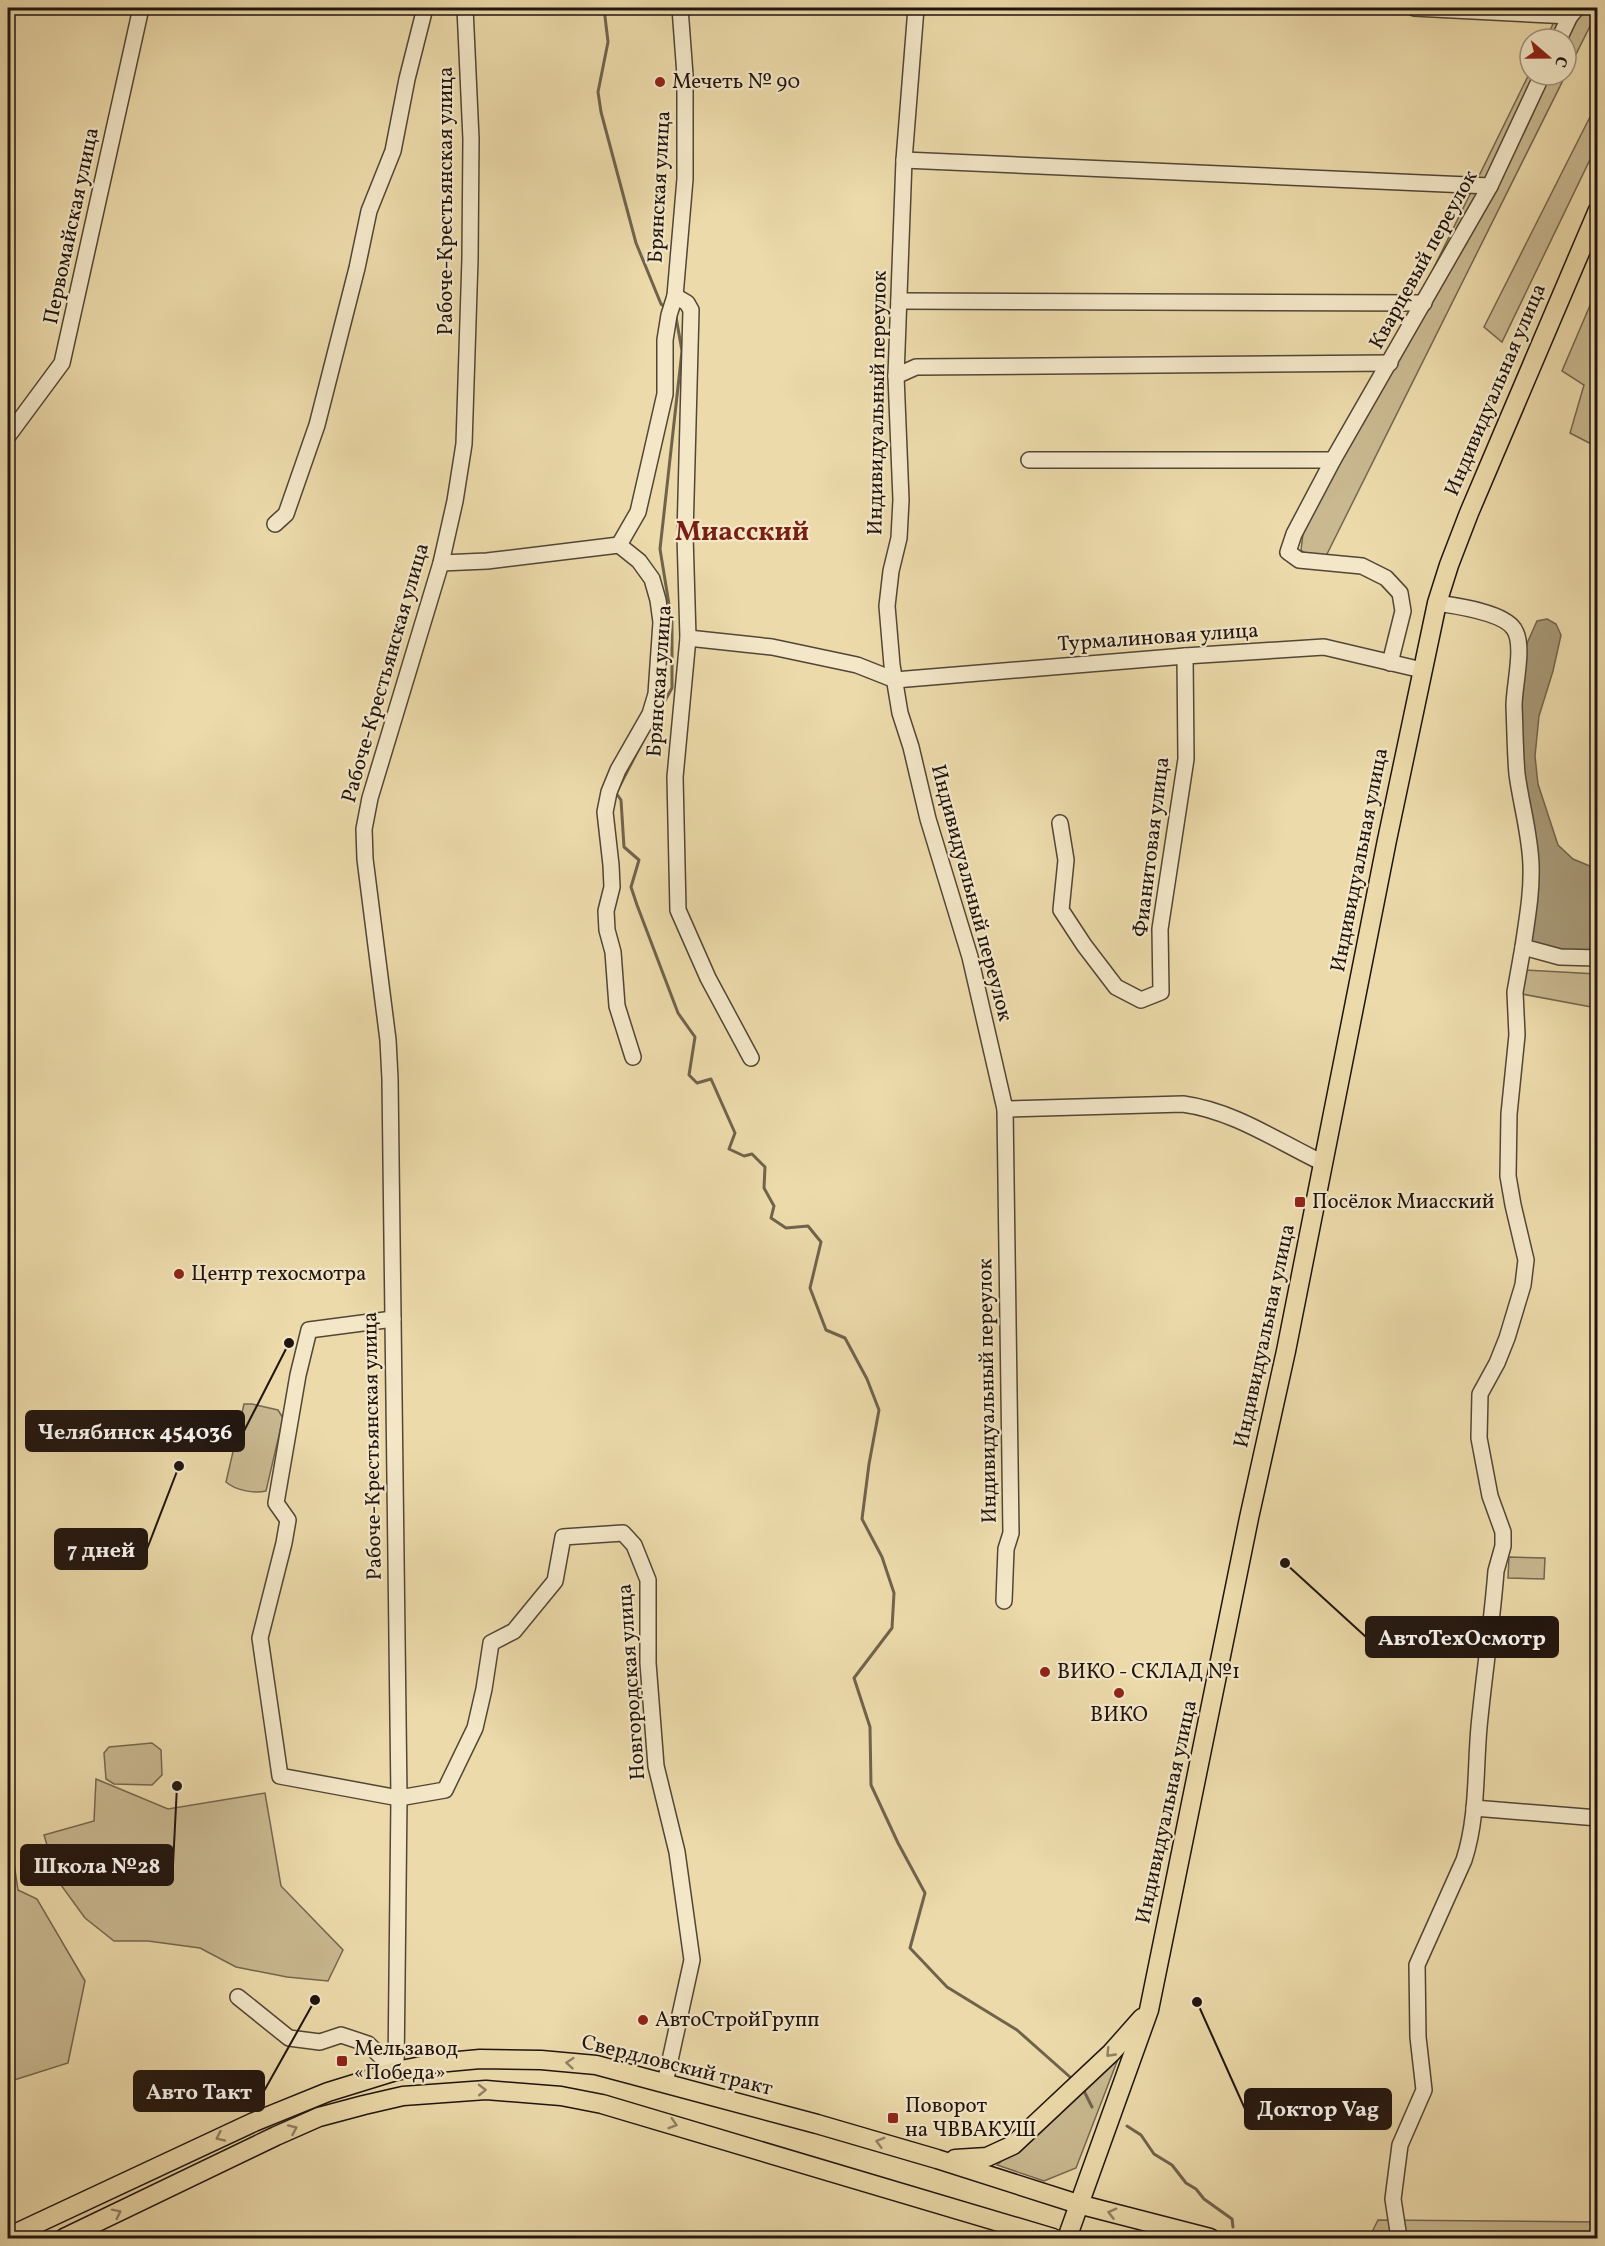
<svg xmlns="http://www.w3.org/2000/svg" width="1605" height="2246" viewBox="0 0 1605 2246" font-family="Vollkorn,serif">
	<style>
		.green { fill: #c9b890; stroke: #746650; stroke-width: 1.5 }
		.water { fill: #a69775; stroke: #70634c; stroke-width: 1.5 }
		.lines { fill: none; stroke-linecap: round; stroke-linejoin: round }
		.stream { stroke: #70634c; stroke-width: 3 }
		.minor-casing { stroke: #524636; stroke-width: 18 }
		.major-casing { stroke: #1f140f; stroke-width: 21 }
		.minor { stroke: #f3e7c8; stroke-width: 15 }
		.major { stroke: #ecdaaa; stroke-width: 18 }
		.oneway { stroke: #908164 }
		.poi-dot { fill: #8f2418; stroke: #f3e7c8; stroke-width: 2 }
		.labels { text-anchor: middle; dominant-baseline: central; stroke-width: 4.5; stroke-linejoin: round; paint-order: stroke }
		.poi-label { font-size: 21px; fill: #1f140f; stroke: #f3e7c8; text-anchor: start }
		.street-label { font-size: 21px; fill: #1f140f; stroke: #f3e7c8 }
		.district-label { font-size: 27px; font-weight: bold; fill: #7a1f14; stroke: #f3e7c8 }
		.leader { fill: none; stroke: #1f140f; stroke-width: 2 }
		.callout-dot { fill: #1f140f; stroke: #f3e7c8; stroke-width: 2 }
		.callout { fill: #1f140f; stroke: #1f140f; stroke-width: 2 }
		.callout-label { font-size: 22px; text-anchor: middle; font-weight: bold; fill: #fff }
	</style>
	<rect width="100%" height="100%" fill="#ecdaaa"/>
	<filter id="stains"><feTurbulence type="fractalNoise" baseFrequency=".00333" numOctaves="4"/><feColorMatrix values="0 0 0 0 .2 0 0 0 0 .09 0 0 0 0 .02 0 0 0 .5 -.17"/></filter>
	<radialGradient id="worn" r=".72"><stop offset=".6" stop-color="#630" stop-opacity="0"/><stop offset="1" stop-color="#630" stop-opacity=".3"/></radialGradient>
	<!-- green -->
	<g class="green">
		<path d="M1529 8H1597V12L1327 554 1321 558 1310 557 1301 550 1303 534 1530 72V75H1566V39H1546L1560 9Z"/>
		<path d="M1597 103V145L1502 342 1484 327Z"/>
		<path d="M1597 289V447L1570 433 1584 385 1562 371Z"/>
		<path d="M1525 970 1597 974V1008L1522 994Z"/>
		<path d="M244 1404H252L278 1410 283 1418 266 1491C254 1494 235 1490 226 1482Z"/>
		<path d="M1509 1557 1545 1558 1544 1579 1508 1578Z"/>
		<path d="M152 1743 161 1750 162 1775 152 1785 114 1784 106 1779 104 1753 109 1747Z"/>
		<path d="M96 1779 168 1809 265 1793 281 1886 343 1950 328 1981 287 1977 236 1967 200 1948 148 1941H114L85 1918 58 1881 44 1835 94 1821Z"/>
		<path d="M8 1823 18 1890 37 1899 85 1981 68 2063 8 2082Z"/>
		<path d="M1118 2059 1076 2168 1044 2181 997 2165 1053 2119Z"/>
		<path d="M1378 2220 1597 2222V2238H1369Z"/>
	</g>
	<!-- water -->
	<path class="water" d="M1547 619 1556 624 1561 635 1553 671 1539 716 1535 756 1538 784 1558 845 1573 859 1597 869V953L1559 950 1530 941 1520 703 1524 650 1537 621Z"/>
	<g class="lines">
		<!-- stream -->
		<g class="stream">
			<path d="M604 8 608 42 598 92 601 112 636 243 661 304 665 307"/>
			<path d="M657 715 672 688V623L660 549 682 351 676 317"/>
			<path d="M644 739 616 793 621 800 624 847 639 860 631 887 637 905 678 1013 695 1037 689 1075 697 1083 711 1079 735 1133 729 1149 744 1156 752 1154 765 1167 764 1188 774 1206 771 1218 786 1228 808 1226 821 1242 810 1288 826 1330 845 1338 867 1379 879 1410 869 1464 862 1519 882 1557 894 1593 892 1628 854 1678 870 1727 871 1785 898 1843 925 1893 910 1948 947 1987 1017 2030 1070 2077"/>
			<path d="M1083 2089 1092 2107"/>
			<path d="M1127 2126 1141 2135 1154 2154 1172 2165 1186 2183 1196 2189 1204 2199 1232 2219 1233 2227"/>
		</g>
		<defs>
			<g id="minor">
				<path d="M916 8 904 160 896 376 901 500 899 538 891 571 887 606 892 665 900 713 911 747 928 819 970 957 1005 1109 1011 1533 1006 1549 1004 1601"/>
				<path d="M1414 8 1570 16 1577 8"/>
				<path d="M1559 39 1570 16"/>
				<path d="M904 160 1490 186"/>
				<path d="M675 296 687 303 691 310 685 535 688 638 675 777 678 910 708 978 751 1058"/>
				<path d="M899 301 1424 303"/>
				<path d="M896 376 916 367 1390 363"/>
				<path d="M8 436 62 363 141 8"/>
				<path d="M1029 460H1333"/>
				<path d="M275 524 286 514 317 425 357 268 369 211 393 151 407 79 425 8"/>
				<path d="M441 563 487 561 619 545"/>
				<path d="M1437 603C1457 606 1503 612 1514 629 1525 645 1514 685 1514 706 1515 728 1515 751 1517 774 1521 804 1530 834 1531 865 1532 893 1527 919 1523 947L1560 957 1598 958"/>
				<path d="M688 638 772 647 857 665 895 680 1185 656 1324 647 1422 670"/>
				<path d="M1390 663 1403 611 1400 593 1386 578 1362 566 1299 560 1288 552 1294 534 1333 460 1490 186 1542 75"/>
				<path d="M1060 823 1066 860 1061 910 1084 945 1116 987 1141 1000 1161 992 1160 929 1186 759 1185 656"/>
				<path d="M633 1057 617 1006 613 952 607 930 606 911 612 887 611 865 605 812 609 792 618 770 650 714 656 694 661 622 658 600 652 579 639 561 619 545 638 512 665 394V340L669 315 675 296 685 179V75L680 8"/>
				<path d="M1005 1109 1183 1104C1234 1111 1277 1141 1323 1163"/>
				<path d="M393 1319 309 1330 298 1375 276 1503 288 1520 284 1543 260 1638 280 1776 399 1798 445 1790 475 1728 484 1689 491 1643 514 1631 555 1581 563 1537 623 1533 634 1545 648 1580V1663L656 1766 677 1852 692 1960 665 2083"/>
				<path d="M1474 1808 1598 1818"/>
				<path d="M238 1997 289 2038 320 2042 341 2035 368 2044 396 2071"/>
				<path d="M396 2071 399 1798 390 1079 388 1040 365 859 364 829 370 798 441 563 455 501 464 444 470 259 471 139 465 8"/>
				<path d="M1399 2238 1393 2199 1400 2145 1424 2090 1418 2037 1417 1965 1464 1860C1478 1817 1475 1772 1479 1727 1484 1675 1492 1623 1496 1571L1503 1546V1532L1490 1496 1479 1438 1480 1394 1497 1363 1507 1338 1523 1285 1526 1260 1513 1205 1508 1176 1509 1114 1517 1035 1515 992 1523 947"/>
			</g>
			<g id="major">
				<path d="M955 2159 987 2157 1013 2145 1111 2053 1142 2018"/>
				<path d="M8 2237 254 2122 328 2092 396 2071 437 2063 480 2059 541 2060 596 2065 817 2124 937 2159 1078 2204 1210 2238"/>
				<path d="M64 2238 276 2136 319 2117 364 2105 403 2096 486 2090 561 2096 602 2104 1053 2238"/>
				<path d="M1067 2238 1149 2010 1249 1518 1286 1351 1387 840 1437 603 1449 565 1469 513 1598 210"/>
			</g>
		</defs>
		<!-- minor casing -->
		<use href="#minor" class="minor-casing"/>
		<!-- major casing -->
		<use href="#major" class="major-casing"/>
		<!-- minor -->
		<use href="#minor" class="minor"/>
		<!-- major -->
		<use href="#major" class="major"/>
	</g>
	<!-- one-way arrows -->
	<defs><path id="oneway-chevron" d="M-2-3.5L2.5 0L-2 3.5" fill="none" stroke-width="1.6" stroke-linecap="round" stroke-linejoin="round" transform="scale(1.5)"/></defs>
	<g class="oneway">
		<use href="#oneway-chevron" transform="translate(1110 2053) rotate(134)"/>
		<use href="#oneway-chevron" transform="translate(570 2063) rotate(-175)"/>
		<use href="#oneway-chevron" transform="translate(482 2090) rotate(-1)"/>
		<use href="#oneway-chevron" transform="translate(673 2124) rotate(17)"/>
		<use href="#oneway-chevron" transform="translate(293 2129) rotate(-24)"/>
		<use href="#oneway-chevron" transform="translate(220 2137) rotate(155)"/>
		<use href="#oneway-chevron" transform="translate(880 2142) rotate(-164)"/>
		<use href="#oneway-chevron" transform="translate(117 2213) rotate(-26)"/>
		<use href="#oneway-chevron" transform="translate(1112 2213) rotate(-165)"/>
	</g>
	<!-- markers -->
	<g class="poi-dot">
		<circle cx="660" cy="82" r="6"/>
		<rect x="1294" y="1196" width="12" height="12" rx="3"/>
		<circle cx="179" cy="1274" r="6"/>
		<circle cx="1045" cy="1672" r="6"/>
		<circle cx="1119" cy="1693" r="6"/>
		<circle cx="643" cy="2020" r="6"/>
		<rect x="336" y="2055" width="12" height="12" rx="3"/>
		<rect x="887" y="2112" width="12" height="12" rx="3"/>
	</g>
	<g class="labels">
		<!-- poi labels -->
		<g class="poi-label">
			<text x="672" y="82">Мечеть № 90</text>
			<text x="1312" y="1202">Посёлок Миасский</text>
			<text x="191" y="1274">Центр техосмотра</text>
			<text x="1057" y="1672">ВИКО - СКЛАД №1</text>
			<text x="1119" y="1715" text-anchor="middle">ВИКО</text>
			<text x="655" y="2020">АвтоСтройГрупп</text>
			<text x="354" y="2049">Мельзавод<tspan x="354" dy="24">«Победа»</tspan></text>
			<text x="905" y="2106">Поворот<tspan x="905" dy="24">на ЧВВАКУШ</tspan></text>
		</g>
		<!-- street labels -->
		<g class="street-label">
			<text transform="translate(660 187) rotate(-87)">Брянская улица</text>
			<text transform="translate(446 201) rotate(-90)">Рабоче-Крестьянская улица</text>
			<text transform="translate(72 226) rotate(-78)">Первомайская улица</text>
			<text transform="translate(1424 260) rotate(-61)">Кварцевый переулок</text>
			<text transform="translate(1496 390) rotate(-67)">Индивидуальная улица</text>
			<text transform="translate(878 403) rotate(-89)">Индивидуальный переулок</text>
			<text transform="translate(1158 638) rotate(-4)">Турмалиновая улица</text>
			<text transform="translate(386 673) rotate(-74)">Рабоче-Крестьянская улица</text>
			<text transform="translate(660 681) rotate(-86)">Брянская улица</text>
			<text transform="translate(1152 847) rotate(-83)">Фианитовая улица</text>
			<text transform="translate(1360 860) rotate(-79)">Индивидуальная улица</text>
			<text transform="translate(971 893) rotate(75)">Индивидуальный переулок</text>
			<text transform="translate(1265 1336) rotate(-78)">Индивидуальная улица</text>
			<text transform="translate(988 1391) rotate(-91)">Индивидуальный переулок</text>
			<text transform="translate(373 1446) rotate(-91)">Рабоче-Крестьянская улица</text>
			<text transform="translate(632 1682) rotate(-94)">Новгородская улица</text>
			<text transform="translate(1167 1812) rotate(-78)">Индивидуальная улица</text>
			<text transform="translate(677 2066) rotate(14)">Свердловский тракт</text>
		</g>
		<!-- district labels -->
		<g class="district-label">
			<text x="742" y="533">Миасский</text>
		</g>
	</g>
	<!-- callouts -->
	<path class="leader" d="M289 1343L244 1431M179 1466L147 1549M1285 1563L1366 1637M177 1786L173 1865M315 2000L264 2091M1197 2002L1245 2109"/>
	<g class="callout-dot">
		<circle cx="289" cy="1343" r="6"/>
		<circle cx="179" cy="1466" r="6"/>
		<circle cx="1285" cy="1563" r="6"/>
		<circle cx="177" cy="1786" r="6"/>
		<circle cx="315" cy="2000" r="6"/>
		<circle cx="1197" cy="2002" r="6"/>
	</g>
	<g class="callout">
		<rect x="26" y="1411" width="218" height="40" rx="6"/>
		<rect x="55" y="1529" width="92" height="40" rx="6"/>
		<rect x="1366" y="1617" width="192" height="40" rx="6"/>
		<rect x="21" y="1845" width="152" height="40" rx="6"/>
		<rect x="134" y="2071" width="130" height="40" rx="6"/>
		<rect x="1245" y="2089" width="146" height="40" rx="6"/>
	</g>
	<g class="callout-label">
		<text x="135" y="1439">Челябинск 454036</text>
		<text x="101" y="1557">7 дней</text>
		<text x="1462" y="1645">АвтоТехОсмотр</text>
		<text x="97" y="1873">Школа №28</text>
		<text x="199" y="2099">Авто Такт</text>
		<text x="1318" y="2116">Доктор Vag</text>
	</g>
	<!-- margin -->
	<rect width="1605" height="2246" fill="none" stroke="#ecdaaa" stroke-width="30"/>
	<rect x="9" y="9" width="1587" height="2228" fill="none" stroke="#1f140f" stroke-width="3"/>
	<rect x="15" y="15" width="1575" height="2216" fill="none" stroke="#1f140f" stroke-width="1.5"/>
	<!-- north arrow -->
	<g transform="translate(1548 57) rotate(110)"><circle r="28" fill="#f3e7c8" stroke="#9e937e" stroke-width="1.5"/>
	<path d="M0-4.5L10 22L0 15L-10 22Z" fill="#8f2418"/>
	<text y="-9" font-size="16" font-weight="bold" text-anchor="middle" fill="#1f140f">С</text>
	</g>
	<rect width="100%" height="100%" filter="url(#stains)"/>
	<rect width="100%" height="100%" fill="url(#worn)"/>
</svg>
